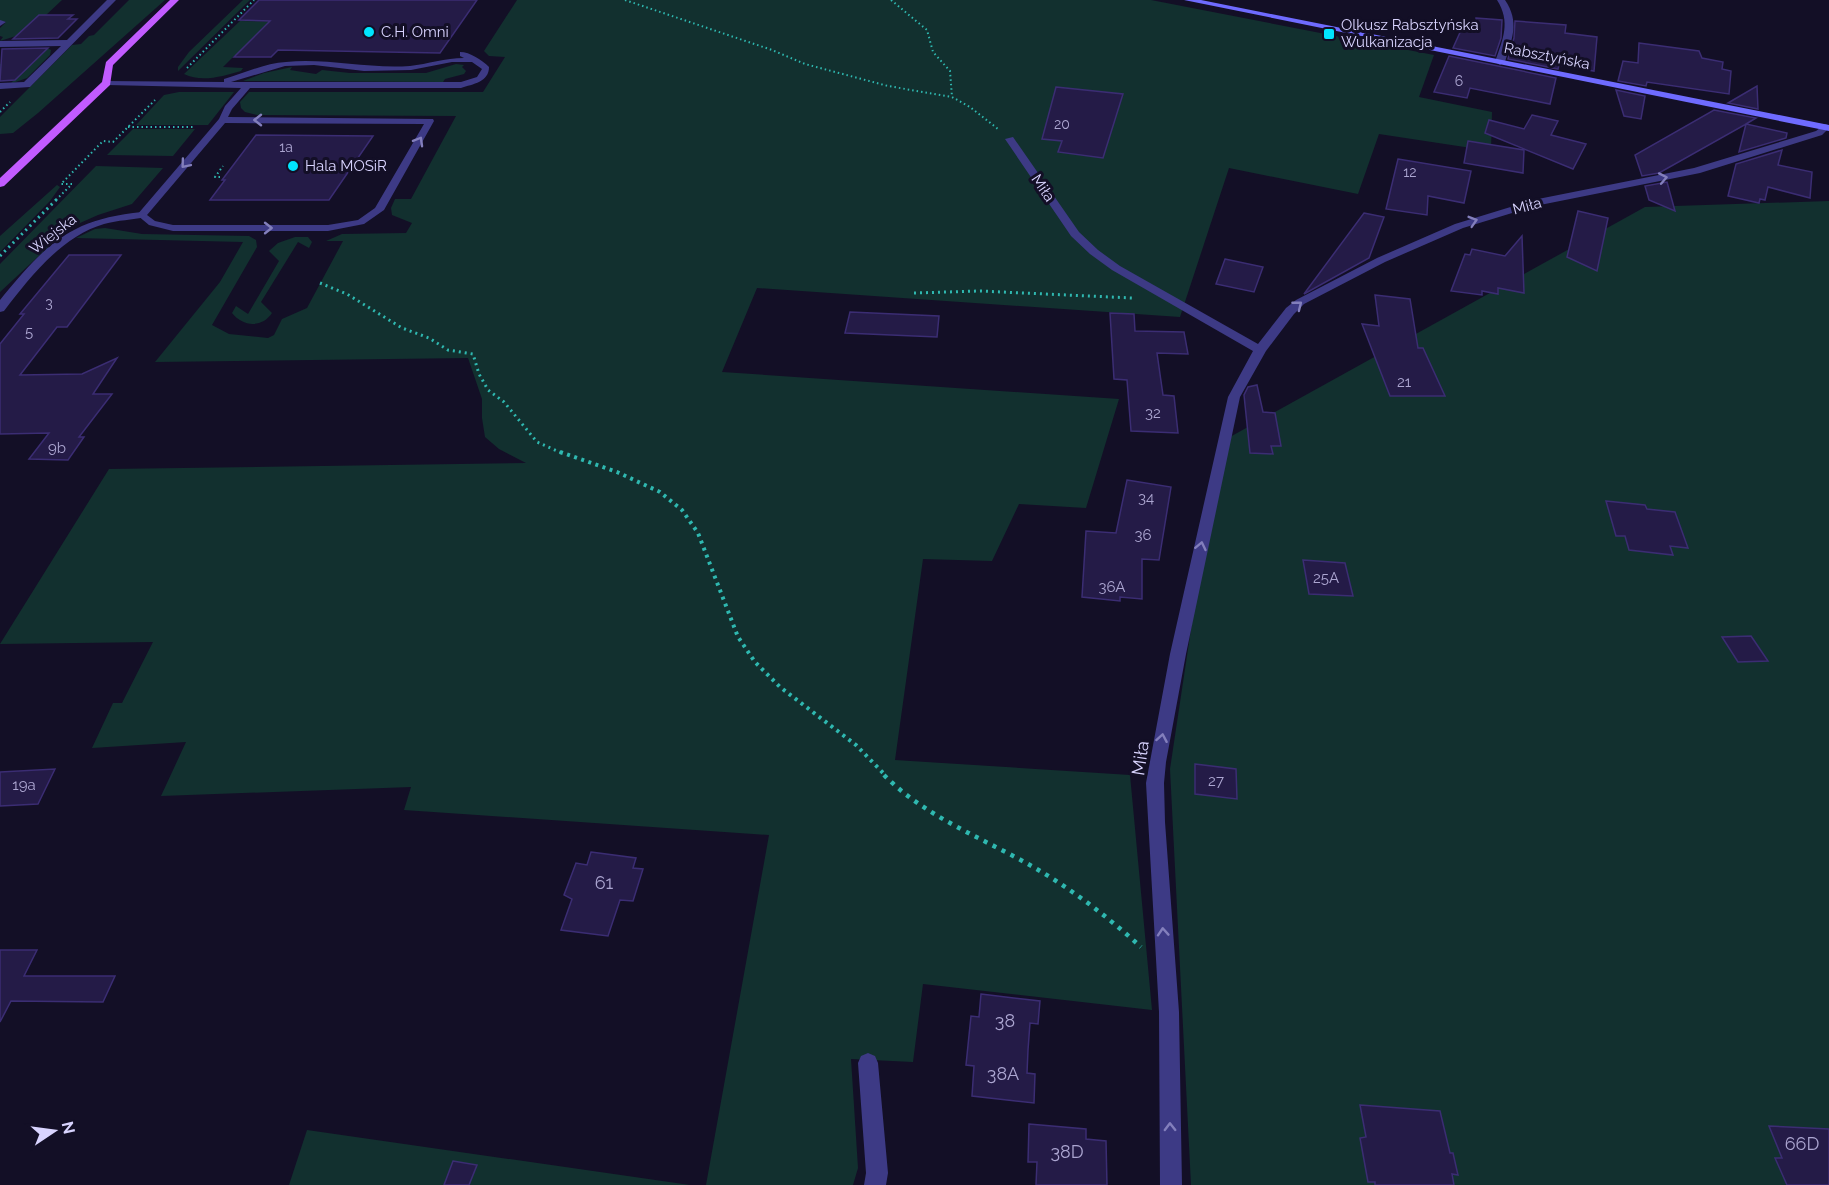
<svg xmlns="http://www.w3.org/2000/svg" width="1829" height="1185" viewBox="0 0 1829 1185" font-family="Raleway,sans-serif">
	<style>
		.green { fill: #12302f }
		.building { fill: #241b47; stroke: #3b2d73; stroke-width: 1.5 }
		.lines { fill: none; stroke-linecap: round; stroke-linejoin: round }
		.path-far3 { stroke: #2fb8b0; stroke-width: 2; stroke-dasharray: 1.5 3; stroke-linecap: butt }
		.path-far2 { stroke: #2fb8b0; stroke-width: 3; stroke-dasharray: 2 4; stroke-linecap: butt }
		.path-far1 { stroke: #2fb8b0; stroke-width: 4; stroke-dasharray: 3 4.5; stroke-linecap: butt }
		.path { stroke: #2fb8b0; stroke-width: 4.5; stroke-dasharray: 4 6; stroke-linecap: butt }
		.lane { fill: #3d3a85; fill-rule: evenodd }
		.street { fill: #3d3a85; fill-rule: evenodd }
		.secondary { fill: #6f6bff; fill-rule: evenodd }
		.primary { fill: #c25bff; fill-rule: evenodd }
		.oneway { stroke: #837fbc }
		.poi-dot { fill: #00e5ff; stroke: #130f26; stroke-width: 2 }
		.labels { text-anchor: middle; dominant-baseline: central; stroke-width: 6; stroke-linejoin: round; paint-order: stroke }
		.far-number-label { font-size: 14px; fill: #aca6d1 }
		.far-poi-label { font-size: 15px; fill: #d9d4ff; stroke: #130f26; text-anchor: start }
		.far-street-label { font-size: 15px; fill: #d9d4ff; stroke: #130f26 }
		.number-label { font-size: 15px; fill: #aca6d1 }
		.street-label { font-size: 18px; fill: #d9d4ff; stroke: #130f26 }
		.near-number-label { font-size: 18px; fill: #aca6d1 }
	</style>
	<rect width="100%" height="100%" fill="#130f26"/>
	<!-- green -->
	<g class="green">
		<path d="M0 0H62L46 15H39L16 36 0 41 3 37 0 36V28L6 22 0 21Z"/>
		<path d="M129 0H165L38 113 13 133 0 134V117L72 45 81 44 89 36 94 35Z"/>
		<path d="M243 0H250L178 71V67L189 52Z"/>
		<path d="M517 0H1151L1434 55 1419 97 1492 112 1491 151 1379 134 1358 194 1229 168 1180 317 757 288 722 372 1119 399 1086 508 1019 504 992 561 923 559 895 760 1130 775 1152 1010 923 984 913 1062 851 1059 858 1168 853 1185H706L769 835 404 810 411 787 161 796 186 742 92 748 113 703H122L153 642 0 644 109 469 526 463 499 449 485 437 482 418V399L468 358 155 362 220 282 243 242 76 238 95 229 105 228 142 234 249 236 256 240 257 247 212 325 229 334 268 338 274 335 282 319 307 308 343 241H326L342 234 406 233 412 223 392 215 391 208 395 199H411L456 116 257 115 245 112 241 108 240 102 249 92H483L505 57 489 56 484 51Z"/>
		<path d="M240 21 292 22 264 56 235 55 223 67 243 68 241 71C223 76 202 83 184 74Z"/>
		<path d="M25 48H47L51 50 50 55 27 78 10 84 17 77H0V64L33 63 45 51H22Z"/>
		<path d="M456 64 464 65 462 67 466 71 464 74 445 79 443 82 243 81 264 73 292 67 290 70 316 74 322 70 350 73H426Z"/>
		<path d="M179 92H234L208 125H136L164 95Z"/>
		<path d="M133 129H195L173 156 107 155Z"/>
		<path d="M96 166 163 168 132 204 98 215 80 223 58 238 0 292V264Z"/>
		<path d="M57 185 60 187 50 201 0 252V236Z"/>
		<path d="M1829 201V1185H1191L1170 769 1219 443 1645 207Z"/>
		<path d="M295 237H308L312 242 309 248 298 242 261 302 272 313C262 328 243 327 232 313L236 306 248 314 279 261 269 251 278 243Z"/>
		<path d="M307 1130 690 1185H289Z"/>
	</g>
	<!-- building -->
	<g class="building">
		<path d="M259 0H477L440 53 278 50 271 57H234L270 21 239 20Z"/>
		<path d="M39 15H73L68 19H77L58 38 13 39Z"/>
		<path d="M1476 18 1502 20 1501 38 1495 56 1453 48 1462 28 1477 31Z"/>
		<path d="M1515 21 1566 25 1565 33 1597 37 1594 71 1559 65 1558 69 1508 59 1514 38Z"/>
		<path d="M1639 43 1699 51 1702 58 1723 62 1722 69 1731 71 1729 94 1647 82 1646 86 1618 81 1623 61 1638 63Z"/>
		<path d="M48 48 15 80 0 81 2 49Z"/>
		<path d="M1449 56 1556 78 1550 104 1470 88 1467 98 1434 92Z"/>
		<path d="M1757 86 1758 109 1728 103Z"/>
		<path d="M1056 87 1123 94 1103 158 1058 152 1062 141 1042 139Z"/>
		<path d="M1616 90 1645 96 1641 119 1624 116Z"/>
		<path d="M1714 110 1756 118 1746 124 1787 133 1786 138 1739 152 1746 124 1659 173 1642 176 1635 155Z"/>
		<path d="M1532 115 1558 121 1551 135 1586 144 1573 169 1485 133 1489 120 1524 129Z"/>
		<path d="M256 135 373 136 329 200H210L225 180H222Z"/>
		<path d="M1468 141 1524 150 1523 173 1464 163Z"/>
		<path d="M1782 150 1778 165 1812 172 1810 198 1768 187 1765 200 1760 199 1759 203 1728 196 1736 164Z"/>
		<path d="M1398 159 1471 171 1464 203 1428 196 1427 215 1386 209Z"/>
		<path d="M1667 182 1675 211 1649 200 1645 186Z"/>
		<path d="M1578 211 1608 218 1597 271 1567 257Z"/>
		<path d="M1364 213 1384 217 1369 258 1304 294Z"/>
		<path d="M1522 236 1524 293 1498 288V294L1482 291V295L1451 291 1465 254 1470 255 1472 249 1505 256Z"/>
		<path d="M69 255H121L67 327H57L20 375 82 374 117 358 93 394H112L79 437H84L68 460 29 459 49 433 0 434V344L24 314H20Z"/>
		<path d="M1225 259 1263 267 1254 292 1216 284Z"/>
		<path d="M1375 295 1410 299 1418 348H1423L1445 396H1390L1362 324 1379 326Z"/>
		<path d="M850 312 939 316 937 337 845 333Z"/>
		<path d="M1110 313 1134 314 1135 331 1184 332 1188 354 1157 353 1163 395 1174 396 1178 433 1131 431 1127 380 1114 379Z"/>
		<path d="M1257 385 1263 412 1275 413 1281 446H1271L1273 454 1250 453 1244 395 1248 387Z"/>
		<path d="M1127 480 1171 487 1159 560 1142 559V599L1120 597V601L1082 597 1086 531 1116 533Z"/>
		<path d="M1606 501 1645 505 1647 509 1675 512 1688 548 1670 546 1673 555 1629 550 1625 536H1616Z"/>
		<path d="M1303 560 1345 563 1353 596 1309 594Z"/>
		<path d="M1751 636 1768 661 1738 662 1722 637Z"/>
		<path d="M1195 764 1236 769 1237 799 1195 794Z"/>
		<path d="M55 769 38 804 0 806V772Z"/>
		<path d="M591 852 636 858 633 868 643 869 633 901 620 900 608 936 561 930 572 899 564 895 576 863 587 865Z"/>
		<path d="M0 950H37L24 976H115L103 1002 11 1001 0 1022Z"/>
		<path d="M981 994 1040 1001 1038 1024 1030 1023 1028 1050 1027 1073 1035 1074 1034 1103 972 1096 974 1066 966 1065 971 1016 979 1017Z"/>
		<path d="M1360 1105 1440 1111 1450 1153H1453L1458 1175 1452 1174 1454 1185H1375V1182H1368L1360 1138 1366 1137Z"/>
		<path d="M1029 1124 1086 1129V1139L1106 1141 1107 1185H1036L1037 1162H1028Z"/>
		<path d="M1769 1126 1829 1129V1185H1787L1775 1158H1782Z"/>
		<path d="M453 1161 477 1165 469 1185H444Z"/>
	</g>
	<g class="lines">
		<!-- path-far3 -->
		<g class="path-far3">
			<path d="M625 0 772 50 805 64 888 86 952 97 970 107 998 129"/>
			<path d="M891 0 927 30 933 52 950 71 952 97"/>
			<path d="M187 68 254 0"/>
			<path d="M0 112 10 102"/>
			<path d="M128 127H195"/>
			<path d="M220 177H215L223 166"/>
			<path d="M72 184H61L103 141 113 142 155 100"/>
			<path d="M56 200 71 185"/>
		</g>
		<!-- path-far2 -->
		<g class="path-far2">
			<path d="M0 256 57 199"/>
			<path d="M320 283 347 294 402 328 429 338 448 350 473 354 479 374 488 390 504 402 537 442 564 454"/>
			<path d="M914 293 980 291 1132 298"/>
		</g>
		<!-- path-far1 -->
		<path class="path-far1" d="M560 452 617 472 660 492 682 510 698 533 738 637 755 662 780 687 856 745 886 776"/>
		<!-- path -->
		<path class="path" d="M884 775C925 817 985 839 1035 868 1073 890 1109 918 1141 947"/>
		<!-- lane -->
		<g class="lane">
			<path d="M0 20 6 22 0 26Z"/>
			<path d="M460 52C470 52 482 60 489 67 489 82 473 84 461 88H250L232 109 228 117 433 119 434 121 384 210 364 224 328 231H173L149 225 137 215 219 119 225 106 241 88 107 85H104V81L224 82V79C244 73 266 63 286 62 327 58 367 69 410 66 428 64 445 58 464 58L460 56ZM452 62H472L482 69 477 77 461 82H231L285 66 314 65 364 71 411 70ZM225 123 424 124 375 208 358 220 328 225H173L155 221 147 215Z"/>
		</g>
		<!-- street -->
		<g class="street">
			<path d="M107 0H116L30 87 0 89V83L24 82 61 46 0 47V41L67 40Z"/>
			<path d="M1497 0H1505C1520 22 1512 39 1505 62L1500 65 1495 62C1503 39 1511 22 1497 0Z"/>
			<path d="M1825 124 1828 125 1829 128 1822 135 1700 173 1535 206 1463 228 1385 262 1304 304 1294 314 1266 351 1240 397 1186 654 1166 762 1164 783 1165 822 1179 1012 1182 1185H1160L1159 1012 1146 783 1170 654 1228 397 1253 351 1112 270 1090 254 1071 236 1005 139 1013 137 1079 232 1098 250 1120 266 1258 344 1286 308 1296 300 1377 258 1455 224 1533 200 1694 168 1816 131Z"/>
			<path d="M142 212 146 213V217C132 220 118 220 104 224 62 236 30 277 4 311L0 312V300L4 295C48 242 72 219 142 212Z"/>
			<path d="M868 1053 875 1056 878 1063 888 1173 886 1185H864L866 1173 858 1063 861 1056Z"/>
		</g>
		<!-- secondary -->
		<path class="secondary" d="M1184 0H1201L1829 125V131Z"/>
		<!-- primary -->
		<path class="primary" d="M170 0H179L113 65 110 85 4 186 0 187V178L102 82 106 62Z"/>
	</g>
	<!-- one-way arrows -->
	<defs><path id="oneway-chevron" d="M-2-3.5L2.5 0L-2 3.5" fill="none" stroke-width="1.6" stroke-linecap="round" stroke-linejoin="round" transform="scale(1.5)"/></defs>
	<g class="oneway">
		<use href="#oneway-chevron" transform="translate(258 120) rotate(-180)"/>
		<use href="#oneway-chevron" transform="translate(419 141) rotate(-60)"/>
		<use href="#oneway-chevron" transform="translate(185 164) rotate(130)"/>
		<use href="#oneway-chevron" transform="translate(1663 178) rotate(-11)"/>
		<use href="#oneway-chevron" transform="translate(1473 221) rotate(-17)"/>
		<use href="#oneway-chevron" transform="translate(268 228)"/>
		<use href="#oneway-chevron" transform="translate(1298 305) rotate(-38)"/>
		<use href="#oneway-chevron" transform="translate(1201 546) rotate(-78)"/>
		<use href="#oneway-chevron" transform="translate(1162 738) rotate(-80)"/>
		<use href="#oneway-chevron" transform="translate(1163 932) rotate(-94)"/>
		<use href="#oneway-chevron" transform="translate(1170 1127) rotate(-91)"/>
	</g>
	<!-- markers -->
	<g class="poi-dot">
		<circle cx="369" cy="32" r="6"/>
		<rect x="1323" y="28" width="12" height="12" rx="3"/>
		<circle cx="293" cy="166" r="6"/>
	</g>
	<g class="labels">
		<!-- far-number labels -->
		<g class="far-number-label">
			<text x="1459" y="81">6</text>
			<text x="1062" y="124">20</text>
			<text x="286" y="147">1a</text>
			<text x="1410" y="172">12</text>
			<text x="49" y="303">3</text>
		</g>
		<!-- far-poi labels -->
		<g class="far-poi-label">
			<text x="1341" y="25">Olkusz Rabsztyńska<tspan x="1341" dy="17">Wulkanizacja</tspan></text>
			<text x="381" y="32">C.H. Omni</text>
			<text x="305" y="166">Hala MOSiR</text>
		</g>
		<!-- far-street labels -->
		<g class="far-street-label">
			<text transform="translate(1547 56) rotate(11)">Rabsztyńska</text>
			<text transform="translate(1043 188) rotate(56)">Miła</text>
			<text transform="translate(1527 206) rotate(-15)">Miła</text>
			<text transform="translate(53 234) rotate(-38)">Wiejska</text>
		</g>
		<!-- number labels -->
		<g class="number-label">
			<text x="29" y="332">5</text>
			<text x="1404" y="382">21</text>
			<text x="1153" y="413">32</text>
			<text x="57" y="448">9b</text>
			<text x="1146" y="498">34</text>
			<text x="1143" y="535">36</text>
			<text x="1326" y="578">25A</text>
			<text x="1112" y="587">36A</text>
			<text x="1216" y="781">27</text>
			<text x="24" y="785">19a</text>
		</g>
		<!-- street labels -->
		<g class="street-label">
			<text transform="translate(1140 758) rotate(-82)">Miła</text>
		</g>
		<!-- near-number labels -->
		<g class="near-number-label">
			<text x="604" y="882">61</text>
			<text x="1005" y="1020">38</text>
			<text x="1003" y="1073">38A</text>
			<text x="1802" y="1143">66D</text>
			<text x="1067" y="1151">38D</text>
		</g>
	</g>
	<!-- north arrow -->
	<g transform="translate(54 1131) rotate(77)" stroke="#130f26" stroke-width="4.5" paint-order="stroke">
	<path d="M0-4.5L10 22L0 15L-10 22Z" fill="#d9d4ff"/>
	<text y="-9" font-size="16" font-weight="bold" text-anchor="middle" fill="#d9d4ff">N</text>
	</g>
</svg>
